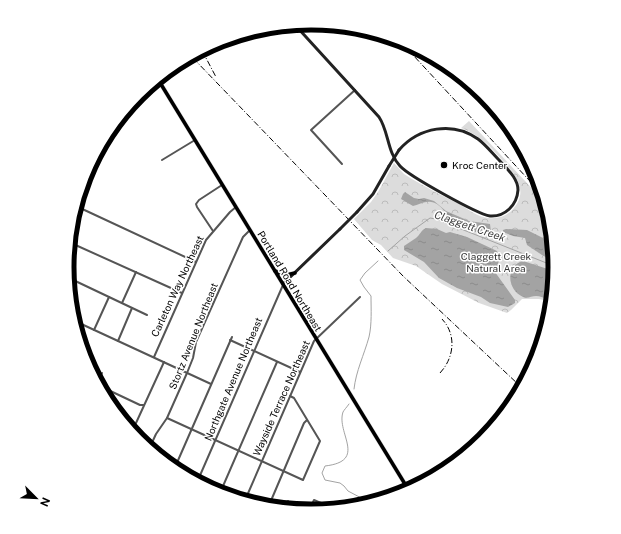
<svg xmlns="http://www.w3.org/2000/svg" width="621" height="534" viewBox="0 0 621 534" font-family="'Public Sans',sans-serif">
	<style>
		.park { fill: url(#park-crowns) }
		.water { fill: url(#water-ripples) }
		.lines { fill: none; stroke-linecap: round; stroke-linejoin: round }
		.stream { stroke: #a3a3a3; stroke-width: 1 }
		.primary-casing { stroke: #dbdbdb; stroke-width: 4.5 }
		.street { stroke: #555; stroke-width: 2 }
		.secondary { stroke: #222; stroke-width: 3 }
		.primary { stroke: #000; stroke-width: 3.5 }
		.rail { stroke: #000; stroke-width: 1; stroke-dasharray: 6 2 1 2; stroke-linecap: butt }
		.secondary-bridge { stroke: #222; stroke-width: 3 }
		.poi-dot { fill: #000; stroke: #fff; stroke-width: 1.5 }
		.labels { text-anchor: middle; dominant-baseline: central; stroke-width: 3; stroke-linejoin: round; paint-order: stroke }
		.poi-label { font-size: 10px; fill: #000; stroke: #fff; text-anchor: start }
		.park-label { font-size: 10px; fill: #333; stroke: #fff }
		.street-label { font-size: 10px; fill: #000; stroke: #fff }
		.water-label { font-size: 11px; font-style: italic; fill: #444; stroke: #fff }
		.rim { fill: none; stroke: #000; stroke-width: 5 }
	</style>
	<defs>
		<pattern id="park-crowns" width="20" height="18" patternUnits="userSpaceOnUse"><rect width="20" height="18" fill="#dcdcdc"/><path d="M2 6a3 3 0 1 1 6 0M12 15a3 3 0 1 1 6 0" fill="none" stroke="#bbb"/></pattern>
		<pattern id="water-ripples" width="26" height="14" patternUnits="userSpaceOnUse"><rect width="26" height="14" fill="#a3a3a3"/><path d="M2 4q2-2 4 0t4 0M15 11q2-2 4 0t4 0" fill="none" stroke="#8b8b8b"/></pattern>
	</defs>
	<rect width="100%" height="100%" fill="#fff"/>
	<!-- park -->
	<path class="park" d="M469 121 541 198 554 267 548 301 539 299H522L511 310 507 313 479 303 442 284 416 266 393 258 381 245 372 240 354 219 371 202 378 192 394 163 404 174 412 179C428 188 444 197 461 205 469 210 478 217 488 218 498 219 507 216 513 209 530 190 514 173 501 159 489 145 478 134 461 128Z"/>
	<!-- water -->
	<g class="water">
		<path d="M405 192 414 198 419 199 424 198 434 201 446 211 469 221 490 224 491 232 489 234C482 236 461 227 454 222 448 217 440 202 431 202 425 201 418 205 413 206L401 199 403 194Z"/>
		<path d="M426 228 437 229 446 233 450 232 467 237 497 251C501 258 498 265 495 272L515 300V303L508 307 490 303 481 297 457 288 439 278 424 262 404 250V246C408 243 412 241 416 238 420 235 421 230 426 228Z"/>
		<path d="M506 229 527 230 549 241 553 261 542 255 527 245 525 238 513 236 503 232V230Z"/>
		<path d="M523 261 554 271 548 299C544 298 540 296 536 296 531 296 528 299 523 297 507 290 505 266 523 261Z"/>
	</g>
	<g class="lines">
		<!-- stream -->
		<g class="stream">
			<path d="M388 251 405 236 430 218 436 219 554 266"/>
			<path d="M354 389C356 371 364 355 369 337 372 324 371 309 371 296L364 287 360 280 365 273 378 261"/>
			<path d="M349 404C347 407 344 410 343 412 336 433 368 461 325 466L322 473 325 480 340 483 344 486 348 491 365 500"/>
		</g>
		<defs>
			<g id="primary">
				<path d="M159 81 408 489"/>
				<path d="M275 271 286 275 295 273"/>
			</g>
		</defs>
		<!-- primary casing -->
		<use href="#primary" class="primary-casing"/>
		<!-- street -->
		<g class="street">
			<path d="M162 160 195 140"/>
			<path d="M342 164 311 130 355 90"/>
			<path d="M534 180H537"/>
			<path d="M78 207 196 262"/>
			<path d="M213 231 197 207 196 204 199 200 222 185"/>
			<path d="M71 243 182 293"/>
			<path d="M69 278 147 315"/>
			<path d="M122 303 136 272"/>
			<path d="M77 322 211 384"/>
			<path d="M94 330 109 297"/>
			<path d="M230 340 300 372"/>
			<path d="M118 341 132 308"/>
			<path d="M154 357 206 240 230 212 236 207"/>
			<path d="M99 381 102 373"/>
			<path d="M104 388 140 405H144"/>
			<path d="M167 418 303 480 320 441 294 398 290 396"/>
			<path d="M136 423 164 362"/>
			<path d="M150 447 156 434 167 418 187 373 193 358 196 342 243 237 250 230"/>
			<path d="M176 465 232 337"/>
			<path d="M198 480 283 285"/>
			<path d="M220 493 277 362"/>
			<path d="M246 498 314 341 360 297"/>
			<path d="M270 503 304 423 307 420"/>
			<path d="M284 506 288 501"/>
			<path d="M309 511 314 500 330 507"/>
		</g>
		<!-- secondary -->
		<g class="secondary">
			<path d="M296 26 379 117C389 132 387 152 400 166 409 176 477 214 490 216 505 217 517 205 518 190 518 178 507 169 499 160 492 153 486 145 478 139 453 121 419 127 399 150"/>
			<path d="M357 212 373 194 389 166"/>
			<path d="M283 284 340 229"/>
		</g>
		<!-- primary -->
		<use href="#primary" class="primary"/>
		<!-- rail -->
		<g class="rail">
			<path d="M400 41 540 192"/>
			<path d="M201 52 206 58 216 77"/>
			<path d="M193 58 403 276 519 385"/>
			<path d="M440 373C454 358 457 335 442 319"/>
		</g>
		<!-- secondary-bridge -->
		<g class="secondary-bridge">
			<path d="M389 166 399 150"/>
			<path d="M340 229 357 212"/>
		</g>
	</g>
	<!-- markers -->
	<circle class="poi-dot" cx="444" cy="165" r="4"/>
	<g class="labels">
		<!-- poi labels -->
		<g class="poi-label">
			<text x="452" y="165">Kroc Center</text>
		</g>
		<!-- park labels -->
		<g class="park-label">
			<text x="496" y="256">Claggett Creek<tspan x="496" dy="12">Natural Area</tspan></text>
		</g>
		<!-- street labels -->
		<g class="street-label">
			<text transform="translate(290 281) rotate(59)">Portland Road Northeast</text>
			<text transform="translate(177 286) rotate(-65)">Carleton Way Northeast</text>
			<text transform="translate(193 336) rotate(-68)">Stortz Avenue Northeast</text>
			<text transform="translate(233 379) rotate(-67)">Northgate Avenue Northeast</text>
			<text transform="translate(281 398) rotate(-66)">Wayside Terrace Northeast</text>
		</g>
		<!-- water labels -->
		<g class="water-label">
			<text transform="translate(470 226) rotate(19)">Claggett Creek</text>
		</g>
	</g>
	<!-- crop -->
	<path d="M0 0H621V534H0ZM74 267a237 237 0 1 1 474 0a237 237 0 1 1-474 0Z" fill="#fff" fill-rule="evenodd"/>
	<path class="rim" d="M74 267a237 237 0 1 1 474 0a237 237 0 1 1-474 0Z"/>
	<!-- north arrow -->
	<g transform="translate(36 498) rotate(114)" stroke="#ffffff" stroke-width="3" paint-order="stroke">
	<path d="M0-3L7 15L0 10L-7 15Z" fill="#000000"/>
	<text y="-6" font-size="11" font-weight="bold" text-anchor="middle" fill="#000000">N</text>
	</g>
</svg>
